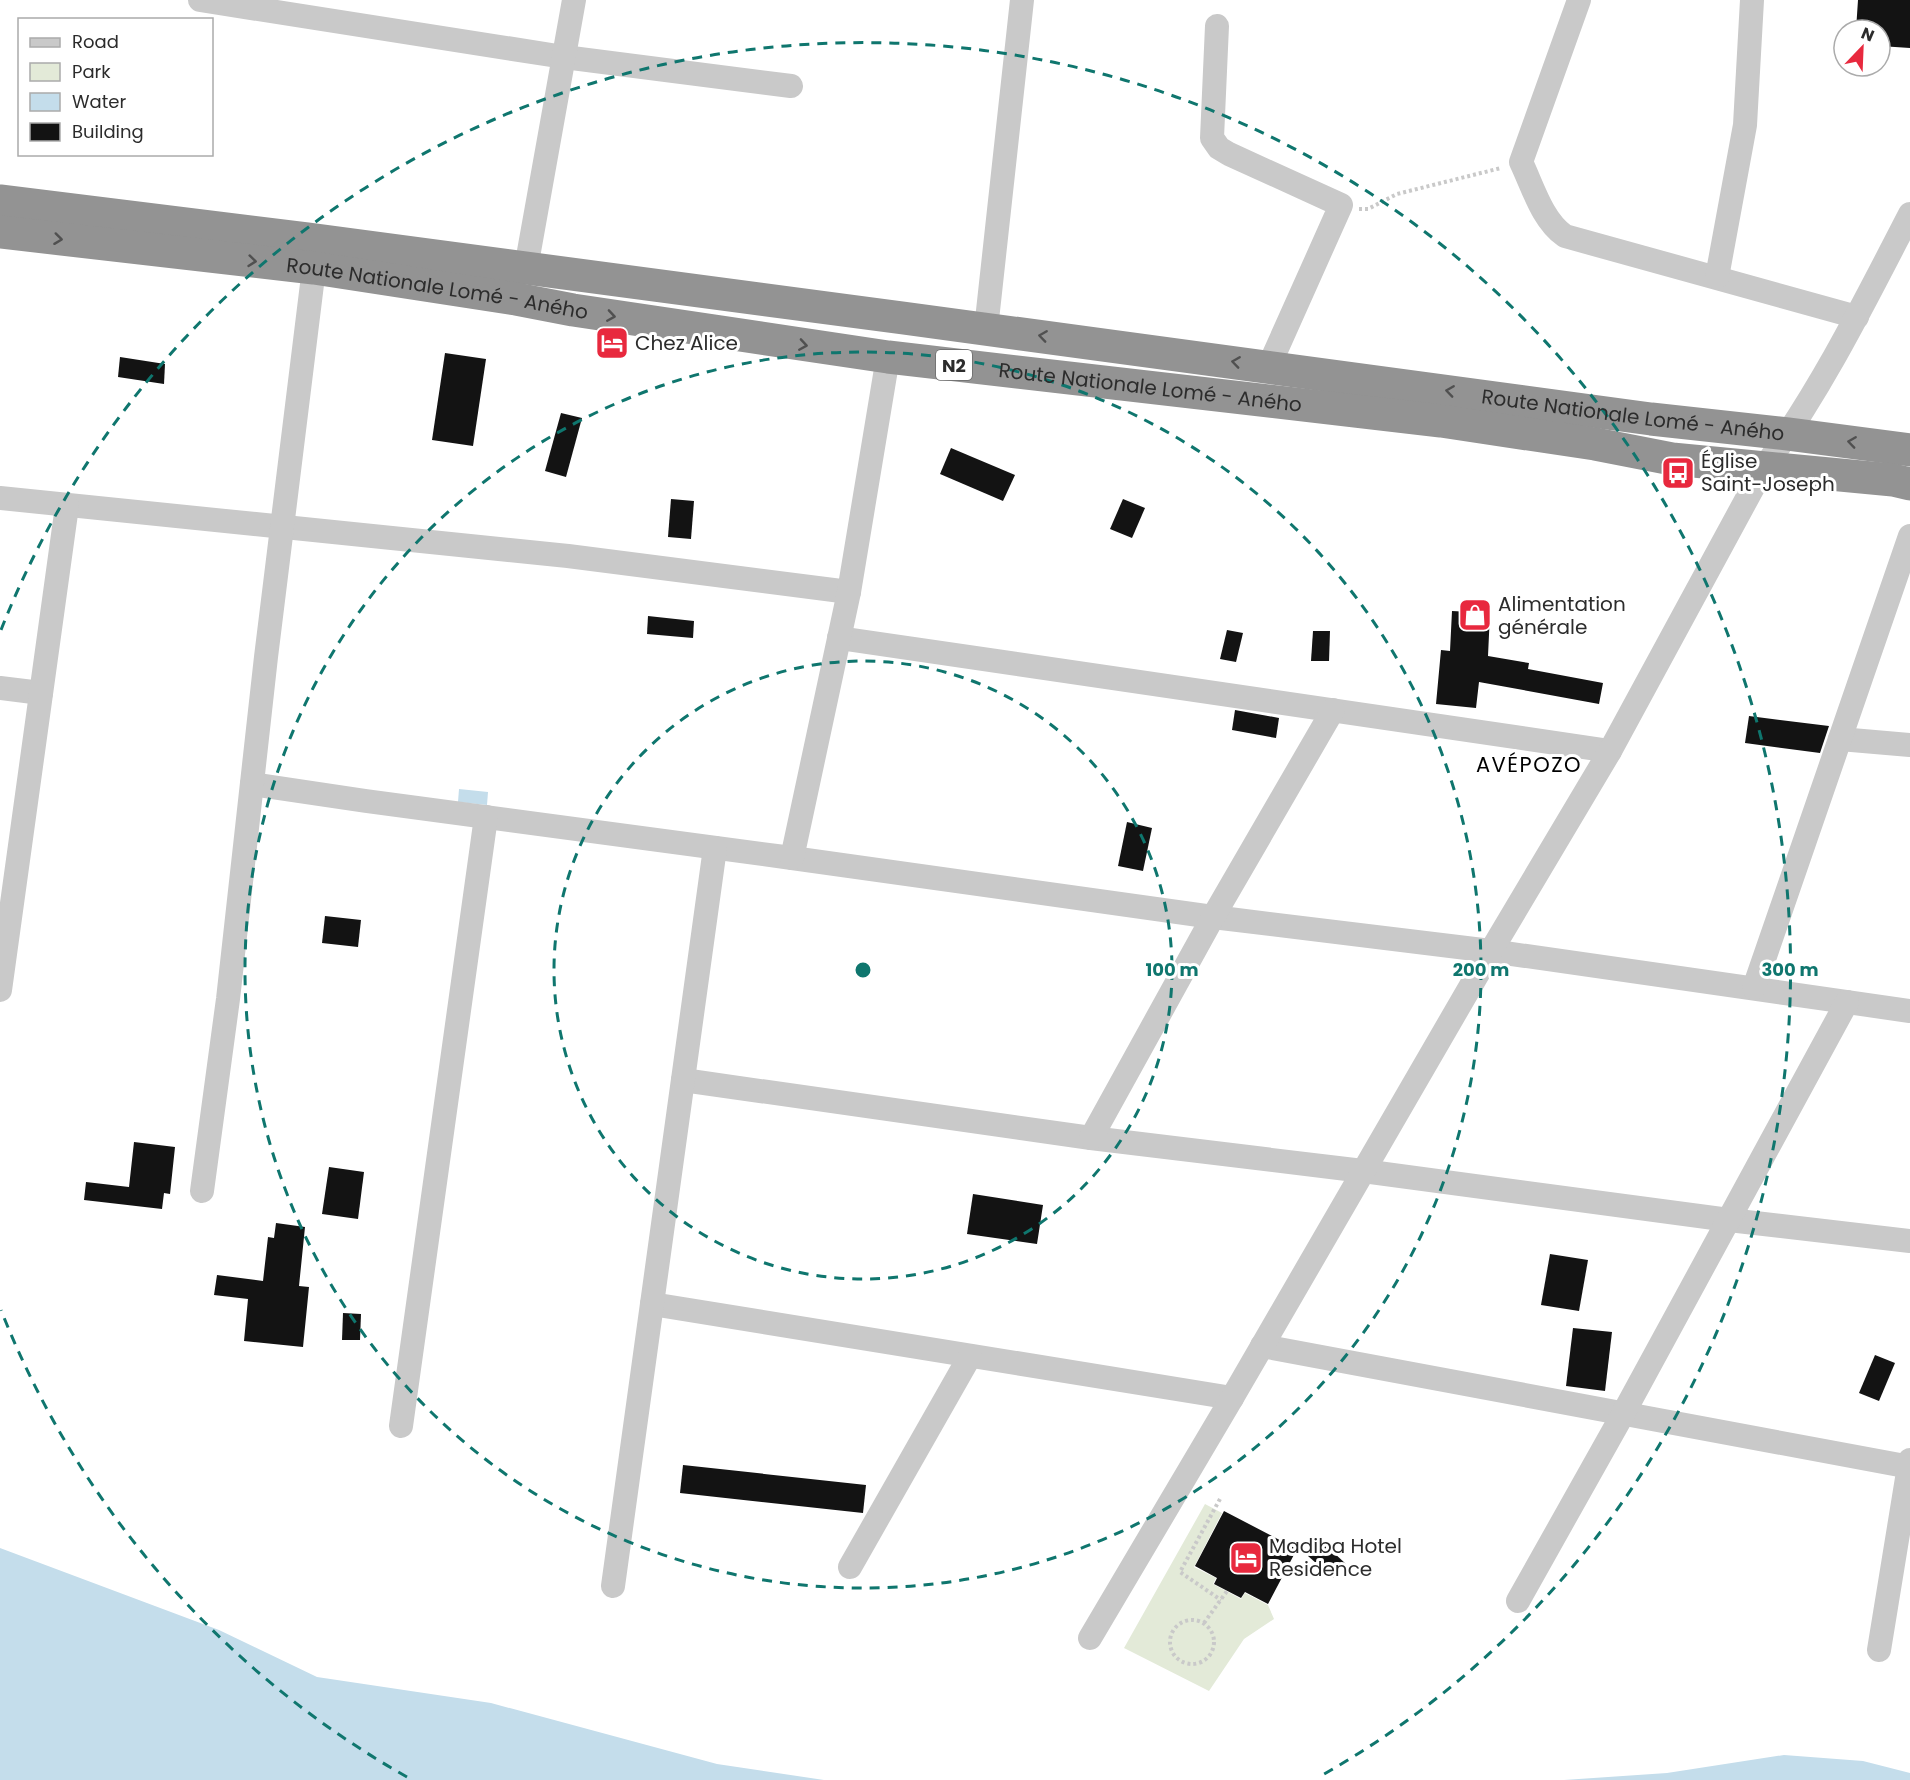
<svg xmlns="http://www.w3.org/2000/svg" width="1910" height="1780" viewBox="0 0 1910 1780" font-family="Poppins,sans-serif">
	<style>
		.green { fill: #e3ead8 }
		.water { fill: #c4ddeb }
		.building { fill: #131313 }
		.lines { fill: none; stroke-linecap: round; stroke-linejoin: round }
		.path { stroke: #c9c9c9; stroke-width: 4; stroke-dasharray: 3 3; stroke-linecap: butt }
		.street { stroke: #c9c9c9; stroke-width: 24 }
		.highway { stroke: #939393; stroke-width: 33 }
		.oneway { stroke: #505050 }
		.ring { fill: none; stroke: #0f766e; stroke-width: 3; stroke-dasharray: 10 8 }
		.labels { text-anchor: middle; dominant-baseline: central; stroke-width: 6; stroke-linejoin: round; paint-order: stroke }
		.shield { fill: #fff; stroke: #6b6b6b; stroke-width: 1.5 }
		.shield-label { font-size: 18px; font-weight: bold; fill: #2c2c2c }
		.street-label { font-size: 20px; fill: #2c2c2c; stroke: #fff }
		.poi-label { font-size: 20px; fill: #2c2c2c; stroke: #fff; text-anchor: start }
		.neighbourhood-label { font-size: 21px; letter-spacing: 1.5px; fill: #000; stroke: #fff }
		.centre { fill: #0f766e; stroke: #fff; stroke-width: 3 }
		.ring-label { font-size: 18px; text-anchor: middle; font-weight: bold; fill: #0f766e; stroke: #fff; stroke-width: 6; stroke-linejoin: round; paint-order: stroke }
	</style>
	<rect width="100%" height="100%" fill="#fff"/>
	<!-- green -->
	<path class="green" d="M1205 1504 1222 1513 1194 1567 1216 1578 1213 1584 1241 1599 1245 1593 1268 1605 1274 1619 1244 1639 1209 1691 1124 1648Z"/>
	<!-- water -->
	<g class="water">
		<path d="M459 789 488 792 487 805 458 802Z"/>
		<path d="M0 1548 219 1630 317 1677 491 1703 717 1764 824 1780H0Z"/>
		<path d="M1784 1755 1863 1761 1910 1773V1780H1564L1667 1773Z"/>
	</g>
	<!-- building -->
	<g class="building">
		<path d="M1858 0H1910V48L1880 46V30H1856Z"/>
		<path d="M445 353 486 359 473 446 432 440Z"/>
		<path d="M120 357 165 364 164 384 118 377Z"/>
		<path d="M561 413 582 418 566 477 545 471Z"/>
		<path d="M951 448 1015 475 1003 501 940 474Z"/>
		<path d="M671 499 694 501 691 539 668 537Z"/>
		<path d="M1123 499 1145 508 1132 538 1110 529Z"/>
		<path d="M1452 611 1490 613 1488 656 1529 663 1528 669 1603 683 1599 704 1479 682 1476 708 1436 704 1441 650 1450 651Z"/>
		<path d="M648 616 694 621 693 638 647 634Z"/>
		<path d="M1227 630 1243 633 1236 662 1220 659Z"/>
		<path d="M1313 631H1330L1329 661H1311Z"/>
		<path d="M1235 710 1279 718 1276 738 1232 730Z"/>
		<path d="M1749 716 1829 726 1820 753 1745 743Z"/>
		<path d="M1127 822 1152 828 1143 871 1118 866Z"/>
		<path d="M325 916 361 920 358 947 322 943Z"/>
		<path d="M134 1142 175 1147 170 1194 164 1193 162 1209 84 1200 86 1182 129 1187Z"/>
		<path d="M329 1167 364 1172 358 1219 322 1214Z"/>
		<path d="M973 1194 1043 1205 1037 1244 967 1234Z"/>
		<path d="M276 1223 305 1227 299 1286 309 1287 303 1347 244 1341 248 1299 214 1295 217 1275 263 1281 268 1237 274 1238Z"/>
		<path d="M1550 1254 1588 1260 1579 1311 1541 1305Z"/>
		<path d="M343 1313 361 1314 360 1340H342Z"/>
		<path d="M1573 1328 1612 1332 1605 1391 1566 1386Z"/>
		<path d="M1875 1355 1895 1363 1879 1401 1859 1393Z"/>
		<path d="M683 1465 866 1485 863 1513 680 1493Z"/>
		<path d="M1224 1511 1297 1549 1268 1604 1245 1592 1241 1598 1214 1584 1217 1578 1195 1566Z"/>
		<path d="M1321 1541 1346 1564 1333 1578 1308 1556Z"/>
	</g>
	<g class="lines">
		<!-- path -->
		<g class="path">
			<path d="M1359 209H1368L1397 194 1501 168"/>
			<path d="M1220 1499 1180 1572 1221 1600"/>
			<circle cx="1192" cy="1642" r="22"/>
			<path d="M1204 1623 1227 1591"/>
		</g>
		<!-- street -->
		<g class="street">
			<path d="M200 0 564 57 791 86"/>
			<path d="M1579 0 1521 162C1533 187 1542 220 1565 236L1857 317"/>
			<path d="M1217 26 1212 138 1219 148 1229 154 1341 205 1269 366"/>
			<path d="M526 268 574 0"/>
			<path d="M1717 277 1745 125 1752 0"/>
			<path d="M986 329 1022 0"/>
			<path d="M0 498 568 556 849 592"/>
			<path d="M839 638 1610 751"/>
			<path d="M0 688 41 693"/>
			<path d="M1840 739 1910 745"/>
			<path d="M252 784 366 801 792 858 1213 917 1491 951 1910 1011"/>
			<path d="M792 858 849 592 888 357"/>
			<path d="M1754 988 1910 536"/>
			<path d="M0 990 67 506"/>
			<path d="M683 1080 1091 1138 1363 1171 1729 1220 1910 1241"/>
			<path d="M1091 1138 1213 917 1333 710"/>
			<path d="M202 1191 228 999 266 657 314 268"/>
			<path d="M652 1304 1232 1398"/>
			<path d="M1262 1346 1910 1467"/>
			<path d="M401 1426 486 817"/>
			<path d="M850 1567 970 1356"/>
			<path d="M613 1586 715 848"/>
			<path d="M1518 1601 1623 1414 1847 1002"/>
			<path d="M1090 1638 1232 1398 1491 951 1610 751 1763 469C1821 390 1865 301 1910 214"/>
			<path d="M1879 1650 1910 1460"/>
		</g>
		<!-- highway -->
		<g class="highway">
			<path id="s1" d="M0 201 307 239 903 318 1651 419 1788 434 1910 450"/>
			<path id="s2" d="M0 232 314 268 516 299 573 310 888 357 1441 421 1595 444 1672 459 1893 480 1910 484"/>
		</g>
	</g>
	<!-- one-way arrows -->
	<defs><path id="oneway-chevron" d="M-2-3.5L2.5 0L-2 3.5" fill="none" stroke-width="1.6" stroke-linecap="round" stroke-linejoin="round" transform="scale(1.5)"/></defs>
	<g class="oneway">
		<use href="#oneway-chevron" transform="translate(58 239) rotate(7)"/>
		<use href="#oneway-chevron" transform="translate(252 261) rotate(6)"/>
		<use href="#oneway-chevron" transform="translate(611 316) rotate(9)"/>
		<use href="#oneway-chevron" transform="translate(1043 336) rotate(-172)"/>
		<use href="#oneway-chevron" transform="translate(803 345) rotate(9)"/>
		<use href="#oneway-chevron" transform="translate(1236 362) rotate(-172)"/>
		<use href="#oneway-chevron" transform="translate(1450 391) rotate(-172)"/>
		<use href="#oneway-chevron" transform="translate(1852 442) rotate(-172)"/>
	</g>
	<!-- distance rings -->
	<g class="ring">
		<circle cx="863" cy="970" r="309"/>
		<circle cx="863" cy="970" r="618"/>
		<path d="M407 1777A927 927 0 0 1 1 1310M1 630A927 927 0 1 1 1319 1777"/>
	</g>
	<!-- icons -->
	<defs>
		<symbol id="hotel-square" viewBox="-11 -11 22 22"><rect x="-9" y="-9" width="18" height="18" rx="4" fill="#e8293e" stroke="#fff"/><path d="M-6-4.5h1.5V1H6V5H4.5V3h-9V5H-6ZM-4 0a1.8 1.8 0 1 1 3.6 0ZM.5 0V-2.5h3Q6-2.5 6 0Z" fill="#fff"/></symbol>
		<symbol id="bus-square" viewBox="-11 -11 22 22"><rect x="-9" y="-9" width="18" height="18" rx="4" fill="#e8293e" stroke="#fff"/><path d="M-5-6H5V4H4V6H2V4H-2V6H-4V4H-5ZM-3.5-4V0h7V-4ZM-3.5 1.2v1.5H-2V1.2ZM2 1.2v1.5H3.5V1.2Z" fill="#fff"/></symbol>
		<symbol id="shop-square" viewBox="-11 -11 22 22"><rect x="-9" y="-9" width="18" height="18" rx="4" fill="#e8293e" stroke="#fff"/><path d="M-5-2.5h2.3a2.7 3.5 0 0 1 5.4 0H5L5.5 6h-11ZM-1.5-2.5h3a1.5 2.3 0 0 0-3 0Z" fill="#fff"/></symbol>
	</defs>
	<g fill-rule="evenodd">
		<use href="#hotel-square" x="593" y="324" width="38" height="38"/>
		<use href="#bus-square" x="1659" y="454" width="38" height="38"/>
		<use href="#shop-square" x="1456" y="596" width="38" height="38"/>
		<use href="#hotel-square" x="1227" y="1539" width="38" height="38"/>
	</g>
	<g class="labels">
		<!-- shield labels -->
		<rect class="shield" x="936" y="350" width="36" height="30" rx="4.5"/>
		<g class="shield-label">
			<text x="954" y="365">N2</text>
		</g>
		<!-- street labels -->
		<g class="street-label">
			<text stroke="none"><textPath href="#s2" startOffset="441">Route Nationale Lomé - Aného</textPath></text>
			<text stroke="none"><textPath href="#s2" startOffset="1161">Route Nationale Lomé - Aného</textPath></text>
			<text stroke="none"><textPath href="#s1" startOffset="1647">Route Nationale Lomé - Aného</textPath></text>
		</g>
		<!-- poi labels -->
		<g class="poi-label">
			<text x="635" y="343">Chez Alice</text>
			<text x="1701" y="461">Église<tspan x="1701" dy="23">Saint-Joseph</tspan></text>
			<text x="1498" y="604">Alimentation<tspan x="1498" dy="23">générale</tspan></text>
			<text x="1269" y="1546">Madiba Hotel<tspan x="1269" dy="23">Residence</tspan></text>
		</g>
		<!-- neighbourhood labels -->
		<g class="neighbourhood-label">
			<text x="1529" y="764">AVÉPOZO</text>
		</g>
	</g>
	<circle cx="863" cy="970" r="9" class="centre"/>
	<g class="ring-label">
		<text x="1172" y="976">100 m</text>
		<text x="1481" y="976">200 m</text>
		<text x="1790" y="976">300 m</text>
	</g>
	<!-- legend -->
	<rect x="18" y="18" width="195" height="138" fill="#ffffff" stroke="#ababab" stroke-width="1.5"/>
	<rect x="30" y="38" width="30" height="9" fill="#c9c9c9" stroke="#ababab" stroke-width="1.5"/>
	<text x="72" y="48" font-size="18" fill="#2c2c2c">Road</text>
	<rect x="30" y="63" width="30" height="18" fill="#e3ead8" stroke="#ababab" stroke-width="1.5"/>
	<text x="72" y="78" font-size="18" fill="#2c2c2c">Park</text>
	<rect x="30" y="93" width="30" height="18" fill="#c4ddeb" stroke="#ababab" stroke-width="1.5"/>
	<text x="72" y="108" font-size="18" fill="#2c2c2c">Water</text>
	<rect x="30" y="123" width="30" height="18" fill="#131313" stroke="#ababab" stroke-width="1.5"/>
	<text x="72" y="138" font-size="18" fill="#2c2c2c">Building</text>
	<!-- north arrow -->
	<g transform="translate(1862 48) rotate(23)"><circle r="28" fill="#ffffff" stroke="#ababab" stroke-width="1.5"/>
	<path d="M0-4.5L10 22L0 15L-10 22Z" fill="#e8293e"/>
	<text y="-9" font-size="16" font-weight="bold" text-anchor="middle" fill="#2c2c2c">N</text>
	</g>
</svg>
